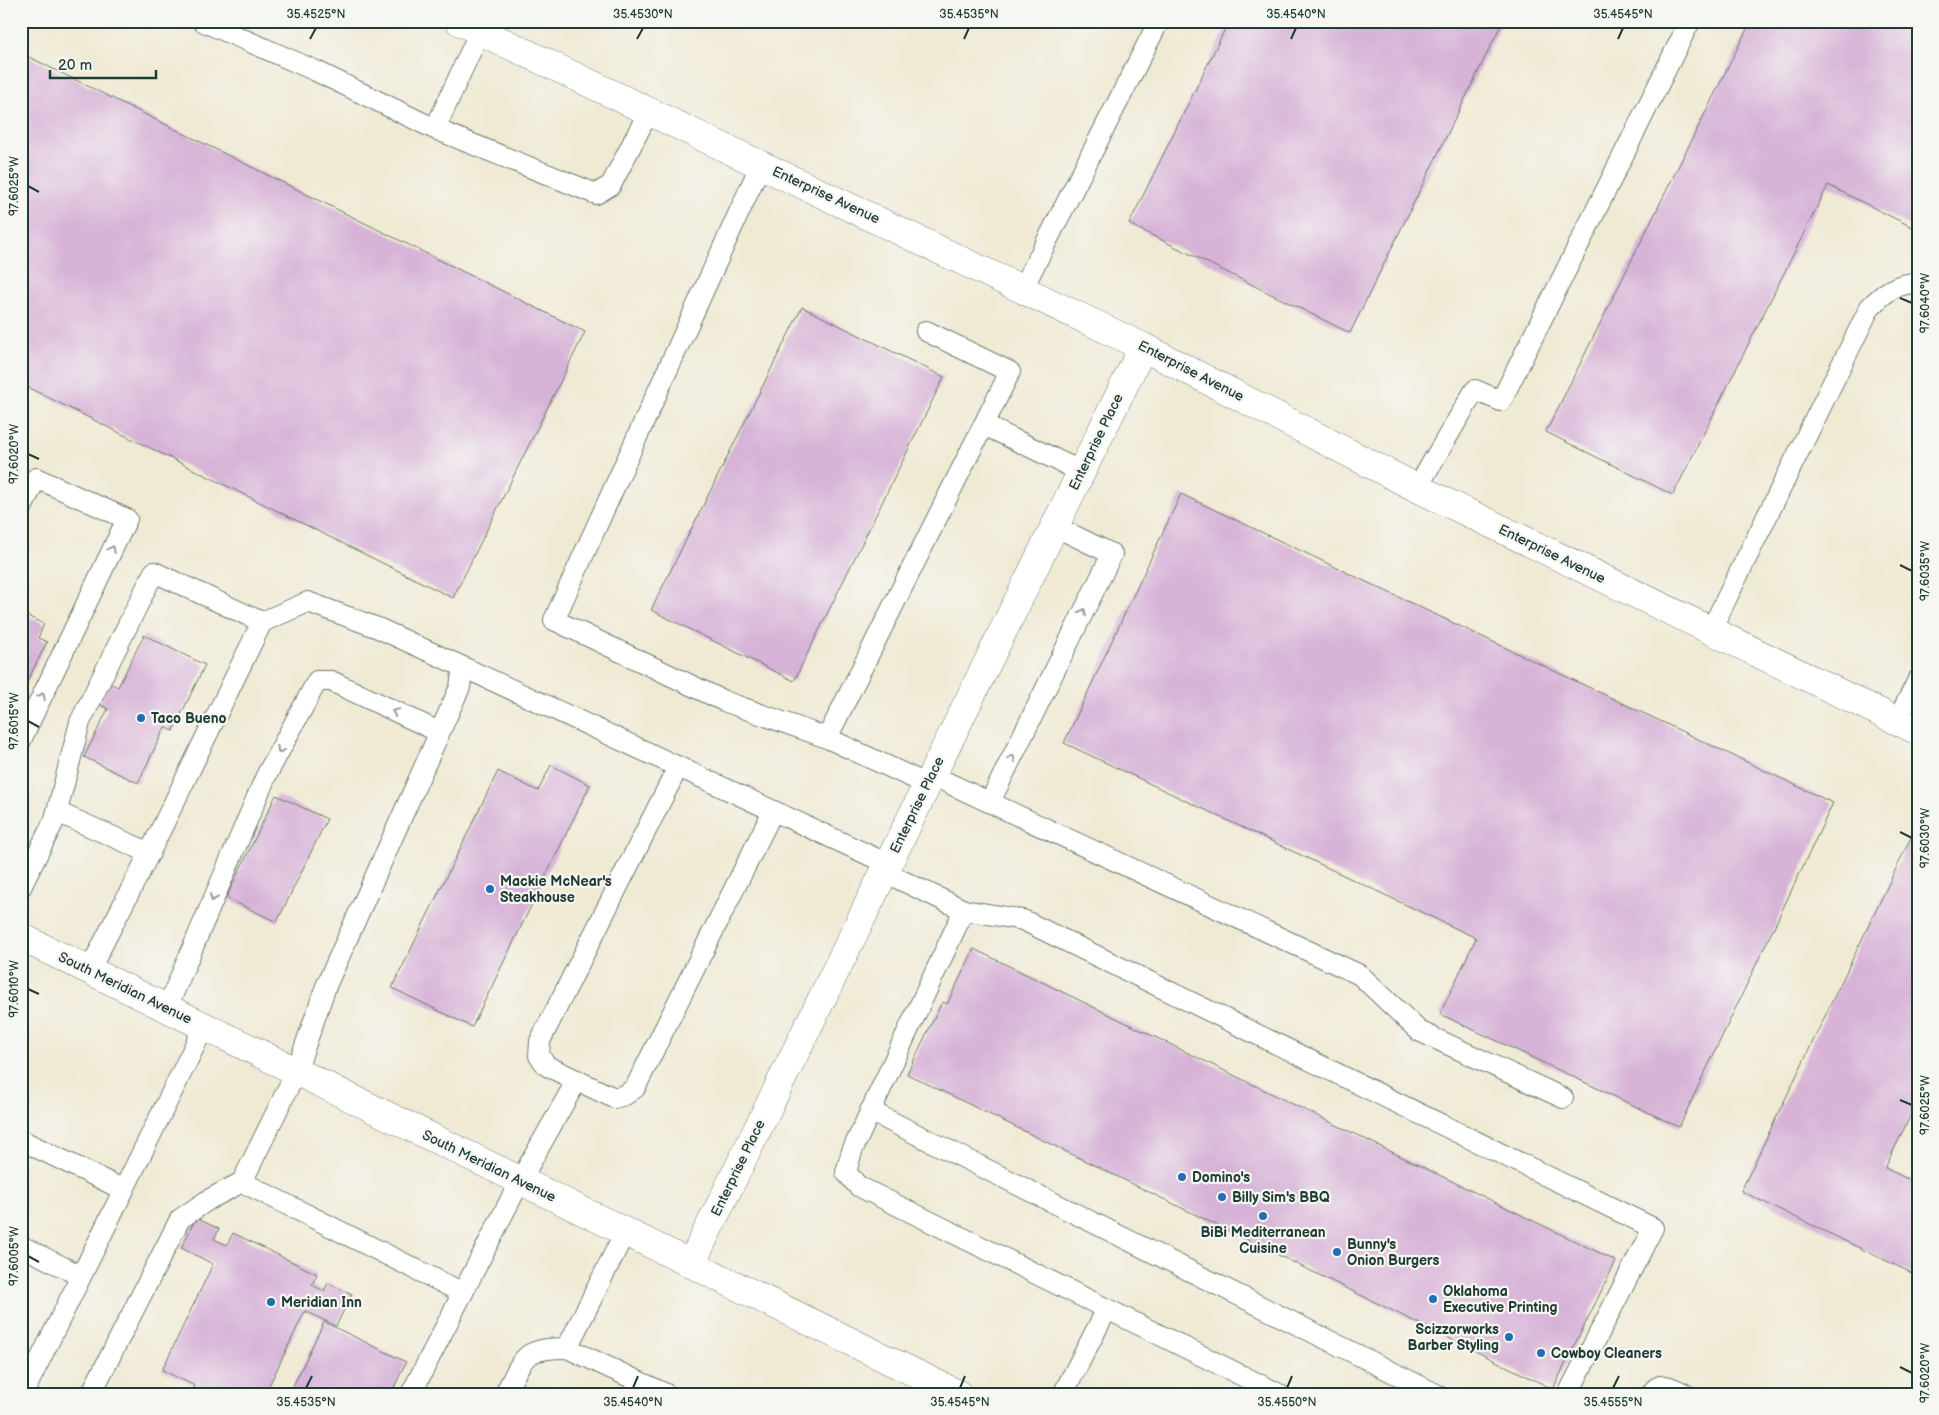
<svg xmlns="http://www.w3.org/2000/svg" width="1939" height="1415" viewBox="0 0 1939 1415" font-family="'Balsamiq Sans',sans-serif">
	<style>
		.building { fill: #d7b3d7 }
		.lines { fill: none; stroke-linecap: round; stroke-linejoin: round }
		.service-casing { stroke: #687a6c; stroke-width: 22 }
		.minor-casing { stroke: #687a6c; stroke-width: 29 }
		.secondary-casing { stroke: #687a6c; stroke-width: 29 }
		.service { stroke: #fff; stroke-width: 20 }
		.minor { stroke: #fff; stroke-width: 28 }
		.secondary { stroke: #fff; stroke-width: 28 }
		.oneway { stroke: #8f9e9a }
		.ticks { fill: none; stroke: #1f3d34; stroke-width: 2 }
		.poi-dot { fill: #1f6fb2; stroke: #f6f6f2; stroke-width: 2 }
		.labels { text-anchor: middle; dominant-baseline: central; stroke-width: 4.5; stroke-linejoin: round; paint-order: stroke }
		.street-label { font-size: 14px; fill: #1f3d34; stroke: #f6f6f2 }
		.poi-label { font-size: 14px; font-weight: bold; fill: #1f3d34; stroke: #f6f6f2; text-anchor: start }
		.neatline { fill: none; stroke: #1f3d34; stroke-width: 2 }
		.ticks-label { font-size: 12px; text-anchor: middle; fill: #1f3d34 }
	</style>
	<rect width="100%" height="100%" fill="#f6f6f2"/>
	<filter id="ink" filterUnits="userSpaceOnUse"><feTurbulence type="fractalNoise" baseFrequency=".02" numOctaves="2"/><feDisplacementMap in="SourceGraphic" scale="10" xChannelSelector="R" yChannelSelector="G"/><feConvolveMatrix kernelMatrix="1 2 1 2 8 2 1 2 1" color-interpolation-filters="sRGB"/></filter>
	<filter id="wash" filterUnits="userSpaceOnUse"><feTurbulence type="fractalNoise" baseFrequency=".0096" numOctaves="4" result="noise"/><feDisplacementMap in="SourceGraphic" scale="20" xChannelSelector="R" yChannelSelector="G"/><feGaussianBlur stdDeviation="1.12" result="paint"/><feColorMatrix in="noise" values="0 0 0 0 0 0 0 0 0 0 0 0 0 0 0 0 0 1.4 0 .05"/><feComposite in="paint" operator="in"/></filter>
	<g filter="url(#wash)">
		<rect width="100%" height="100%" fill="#f0ead4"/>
		<g id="blocks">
			<!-- building -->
			<g class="building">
				<path d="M1229 21H1503L1350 333 1129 224Z"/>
				<path d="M1751 21H1918V230L1828 185 1673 495 1546 432Z"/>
				<path d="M21 53 585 332 453 598 21 384Z"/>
				<path d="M802 307 944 377 794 681 651 610Z"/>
				<path d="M1181 494 1833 803 1679 1127 1440 1014 1476 938 1064 743Z"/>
				<path d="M21 613 44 624 38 638 47 642 21 694Z"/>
				<path d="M144 635 205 665 173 731 165 727 138 783 84 757 108 709 99 704 109 683 118 687Z"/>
				<path d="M551 765 590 785 472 1027 392 988 498 771 538 791Z"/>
				<path d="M276 795 327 819 277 922 226 898Z"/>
				<path d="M1915 829 1918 830V1100L1885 1168 1918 1184V1276L1741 1191Z"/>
				<path d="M974 949 1616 1261 1553 1389 907 1074 942 1002 947 1004Z"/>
				<path d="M196 1218 219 1229 214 1239 227 1245 233 1233 317 1274 312 1285 324 1291 328 1283 352 1294 336 1326 305 1311 265 1394H191L195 1386 162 1370 213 1264 181 1248Z"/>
				<path d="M324 1322 406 1362 391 1394H289Z"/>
			</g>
		</g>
	</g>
	<g filter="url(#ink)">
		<use href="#blocks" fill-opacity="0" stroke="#687a6c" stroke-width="1"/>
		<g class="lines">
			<defs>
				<g id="service">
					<path d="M202 21 316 71 435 129 480 31"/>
					<path d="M435 129 596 194 611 185 649 111"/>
					<path d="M761 164 554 620 724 701 827 738 926 784"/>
					<path d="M1023 288 1159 21"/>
					<path d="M984 425 1082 472"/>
					<path d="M1417 488 1475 390 1501 401 1690 21"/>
					<path d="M21 510 36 478 127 519 21 740"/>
					<path d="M1711 630 1870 307C1885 292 1896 283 1918 283"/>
					<path d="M463 667 888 864"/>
					<path d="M1897 721 1918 680"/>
					<path d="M827 738 1010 372 926 331"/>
					<path d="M678 767 540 1041 539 1056 547 1066 614 1098 625 1095 635 1088 773 811"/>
					<path d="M931 775 1360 975 1419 1031 1563 1098"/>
					<path d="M990 802 1112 554 1054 526"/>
					<path d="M57 812 150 853"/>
					<path d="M884 872 964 910 852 1151 846 1172 858 1186 1279 1394"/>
					<path d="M21 887 55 819 80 722 154 572 262 622 146 860 89 971"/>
					<path d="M964 910 1023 920 1653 1228 1568 1394"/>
					<path d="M167 1008 266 776 317 681H331L439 732"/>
					<path d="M870 1111 1436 1394"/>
					<path d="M21 1140 124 1190"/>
					<path d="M242 1182 463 1293"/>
					<path d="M21 1246 81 1276"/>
					<path d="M567 1348 666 1394"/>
					<path d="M23 1394 204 1027"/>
					<path d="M91 1394 180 1219 208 1200 242 1182 296 1072 326 986 460 687 463 667 378 628 308 602 262 622"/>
					<path d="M411 1394 520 1181 577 1080"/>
					<path d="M505 1394C524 1357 522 1348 567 1348L625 1232"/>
					<path d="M1063 1394 1107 1309"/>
					<path d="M1651 1394C1660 1379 1673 1388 1685 1394"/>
				</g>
				<g id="minor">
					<path d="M459 21 1143 347 1417 488 1918 731"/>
					<path d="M691 1264 1143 347"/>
				</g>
				<path id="secondary" d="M21 937 958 1394"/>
			</defs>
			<!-- service casing -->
			<use href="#service" class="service-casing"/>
			<!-- minor casing -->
			<use href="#minor" class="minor-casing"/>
			<!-- secondary casing -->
			<use href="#secondary" class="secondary-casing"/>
			<!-- service -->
			<use href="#service" class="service"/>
			<!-- minor -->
			<use href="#minor" class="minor"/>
			<!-- secondary -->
			<use href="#secondary" class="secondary"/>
		</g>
		<!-- one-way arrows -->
		<defs><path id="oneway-chevron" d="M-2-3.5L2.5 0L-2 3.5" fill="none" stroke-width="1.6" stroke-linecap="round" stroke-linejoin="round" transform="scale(1.25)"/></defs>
		<g class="oneway">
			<use href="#oneway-chevron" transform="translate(112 549) rotate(-64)"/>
			<use href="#oneway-chevron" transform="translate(1083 612) rotate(-64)"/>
			<use href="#oneway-chevron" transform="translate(42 696) rotate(-64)"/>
			<use href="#oneway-chevron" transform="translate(395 712) rotate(-154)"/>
			<use href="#oneway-chevron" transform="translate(280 750) rotate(118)"/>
			<use href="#oneway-chevron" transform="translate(1012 758) rotate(-64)"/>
			<use href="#oneway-chevron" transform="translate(213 898) rotate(113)"/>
		</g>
	</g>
	<!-- ticks -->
	<path class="ticks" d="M310 39 316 28M637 39 643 28M964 39 969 28M1291 39 1296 28M1618 39 1623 28M28 186 39 192M1900 298 1912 303M28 454 39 459M1900 565 1912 571M28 721 39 727M1900 832 1912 838M28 989 39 994M1900 1100 1912 1105M28 1256 39 1262M1900 1367 1912 1373M306 1388 312 1376M633 1388 638 1376M960 1388 965 1376M1287 1388 1292 1376M1613 1388 1619 1376"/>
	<!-- markers -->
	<g class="poi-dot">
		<circle cx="141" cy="718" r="5"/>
		<circle cx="490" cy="889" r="5"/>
		<circle cx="1182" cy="1177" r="5"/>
		<circle cx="1222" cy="1197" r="5"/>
		<circle cx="1263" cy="1216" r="5"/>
		<circle cx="1337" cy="1252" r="5"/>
		<circle cx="1433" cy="1299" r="5"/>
		<circle cx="271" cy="1302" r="5"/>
		<circle cx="1509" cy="1337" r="5"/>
		<circle cx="1541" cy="1353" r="5"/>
	</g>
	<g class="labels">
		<!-- street labels -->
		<g class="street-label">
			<text transform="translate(826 195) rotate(25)">Enterprise Avenue</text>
			<text transform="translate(1191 371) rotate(27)">Enterprise Avenue</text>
			<text transform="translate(1096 442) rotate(-64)">Enterprise Place</text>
			<text transform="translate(1552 554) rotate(26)">Enterprise Avenue</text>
			<text transform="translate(917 805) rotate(-64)">Enterprise Place</text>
			<text transform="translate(125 988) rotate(26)">South Meridian Avenue</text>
			<text transform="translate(489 1166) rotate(26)">South Meridian Avenue</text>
			<text transform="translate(738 1168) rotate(-64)">Enterprise Place</text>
		</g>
		<!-- poi labels -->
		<g class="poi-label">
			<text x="151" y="718">Taco Bueno</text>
			<text x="500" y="881">Mackie McNear's<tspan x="500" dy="16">Steakhouse</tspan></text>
			<text x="1192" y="1177">Domino's</text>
			<text x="1232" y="1197">Billy Sim's BBQ</text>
			<text x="1263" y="1232" text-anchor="middle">BiBi Mediterranean<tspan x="1263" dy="16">Cuisine</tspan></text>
			<text x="1347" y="1244">Bunny's<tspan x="1347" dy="16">Onion Burgers</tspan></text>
			<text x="1443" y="1291">Oklahoma<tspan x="1443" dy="16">Executive Printing</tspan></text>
			<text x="281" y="1302">Meridian Inn</text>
			<text x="1499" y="1329" text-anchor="end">Scizzorworks<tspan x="1499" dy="16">Barber Styling</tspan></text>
			<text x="1551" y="1353">Cowboy Cleaners</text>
		</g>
	</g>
	<!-- margin -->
	<rect width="1939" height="1415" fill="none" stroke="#f6f6f2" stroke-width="55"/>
	<!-- scale -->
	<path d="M50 70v8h106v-8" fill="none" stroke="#1f3d34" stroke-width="2.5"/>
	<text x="58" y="70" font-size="15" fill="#1f3d34" stroke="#f6f6f2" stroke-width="4" paint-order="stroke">20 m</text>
	<rect x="28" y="28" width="1884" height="1360" class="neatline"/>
	<g class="ticks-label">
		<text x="316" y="18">35.4525°N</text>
		<text x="643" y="18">35.4530°N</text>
		<text x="969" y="18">35.4535°N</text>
		<text x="1296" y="18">35.4540°N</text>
		<text x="1623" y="18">35.4545°N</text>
		<text transform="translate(14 186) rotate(-90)" y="4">97.6025°W</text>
		<text transform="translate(1925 303) rotate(-90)" y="4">97.6040°W</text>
		<text transform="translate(14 454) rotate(-90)" y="4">97.6020°W</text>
		<text transform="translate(1925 571) rotate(-90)" y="4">97.6035°W</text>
		<text transform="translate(14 721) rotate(-90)" y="4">97.6015°W</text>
		<text transform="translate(1925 838) rotate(-90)" y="4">97.6030°W</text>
		<text transform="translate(14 989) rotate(-90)" y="4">97.6010°W</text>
		<text transform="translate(1925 1105) rotate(-90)" y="4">97.6025°W</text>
		<text transform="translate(14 1256) rotate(-90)" y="4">97.6005°W</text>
		<text transform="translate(1925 1373) rotate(-90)" y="4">97.6020°W</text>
		<text x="306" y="1406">35.4535°N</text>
		<text x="633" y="1406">35.4540°N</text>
		<text x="960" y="1406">35.4545°N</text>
		<text x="1287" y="1406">35.4550°N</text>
		<text x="1613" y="1406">35.4555°N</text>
	</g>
</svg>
